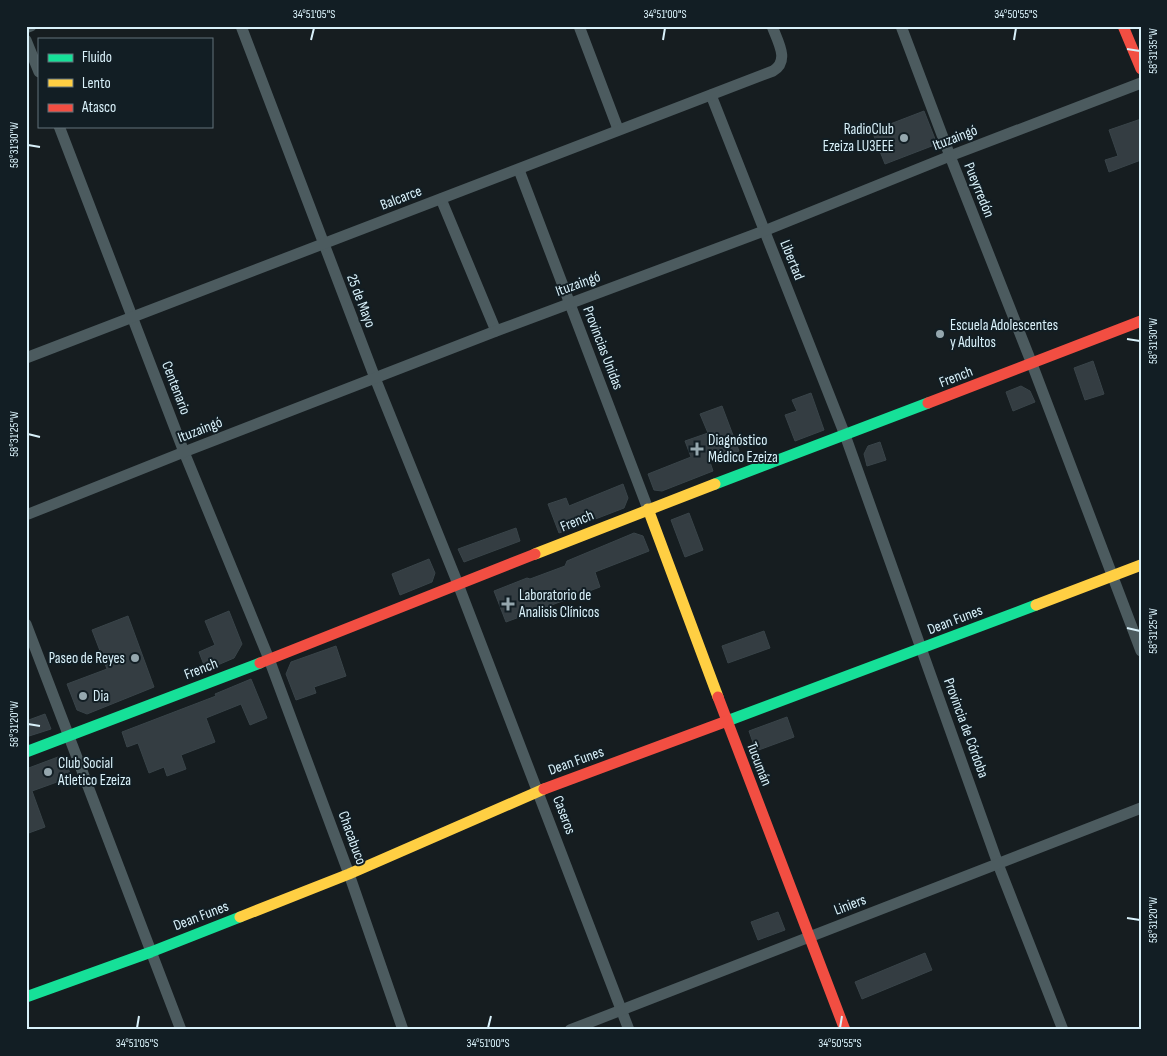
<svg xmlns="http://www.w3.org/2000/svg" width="1167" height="1056" viewBox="0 0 1167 1056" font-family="'Sofia Sans Condensed',sans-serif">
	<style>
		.building { fill: #343d42; stroke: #394449 }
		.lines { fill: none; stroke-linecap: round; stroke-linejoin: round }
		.street { stroke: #4c5b5f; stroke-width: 11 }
		.fast { stroke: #16e098; stroke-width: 11 }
		.slow { stroke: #ffcf43; stroke-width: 11 }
		.jam { stroke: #f24e42; stroke-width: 11 }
		.ticks { fill: none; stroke: #d9f1fa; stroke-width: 2 }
		.poi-dot { fill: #95a7ae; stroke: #121e24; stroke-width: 2 }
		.labels { text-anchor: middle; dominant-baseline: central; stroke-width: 4; stroke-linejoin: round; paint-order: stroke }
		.poi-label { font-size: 15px; fill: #d9f1fa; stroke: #121e24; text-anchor: start }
		.street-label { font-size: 15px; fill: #d9f1fa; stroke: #121e24 }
		.neatline { fill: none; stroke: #d9f1fa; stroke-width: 2 }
		.ticks-label { font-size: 12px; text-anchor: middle; fill: #d9f1fa }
	</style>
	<rect width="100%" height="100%" fill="#161d20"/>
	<!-- building -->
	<g class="building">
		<path d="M924 111 937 144 885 164 872 131Z"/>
		<path d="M1141 119V160L1109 172 1105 160 1118 156 1109 130Z"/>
		<path d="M1093 361 1104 394 1085 400 1074 368Z"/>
		<path d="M1021 386 1030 391 1035 402 1013 411 1006 392Z"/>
		<path d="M811 393 824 430 795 441 785 415 797 411 792 400Z"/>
		<path d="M722 406 739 451 710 462 713 471 662 491 654 490 648 474 691 457 685 441 708 433 700 414Z"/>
		<path d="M880 442 886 460 867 466 864 454 868 446Z"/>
		<path d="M623 484 628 498 624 508 559 533 548 504 566 498 569 506Z"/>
		<path d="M689 513 703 550 685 557 671 520Z"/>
		<path d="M516 528 520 541 464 562 458 549Z"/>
		<path d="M634 533 643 536 649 551 595 572 600 587 506 622 494 591 527 578 530 579 565 566 567 561Z"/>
		<path d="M429 559 435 573 432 582 400 595 392 574Z"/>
		<path d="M229 611 242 644 234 658 206 670 199 652 215 645 205 621Z"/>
		<path d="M128 616 154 687 87 714 77 710 67 684 107 669 92 630Z"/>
		<path d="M764 631 770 648 728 663 722 646Z"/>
		<path d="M336 646 346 676 314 687 316 693 296 700 286 674 291 662Z"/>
		<path d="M251 679 267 718 250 725 241 704 206 718 215 742 181 755 186 769 167 776 164 767 149 773 138 743 127 747 122 732 216 696 215 694Z"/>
		<path d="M45 714 51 729 26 737V721Z"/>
		<path d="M787 717 794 737 756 751 749 731Z"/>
		<path d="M58 757 67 764 71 777 32 791 45 827 26 834V769Z"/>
		<path d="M778 912 785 930 758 940 751 922Z"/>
		<path d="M925 953 932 970 862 999 855 982Z"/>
	</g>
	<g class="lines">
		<!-- street -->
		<g class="street">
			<path d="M241 26 375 378 458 584 629 1030"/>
			<path d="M579 26 618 129"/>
			<path d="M901 26 950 156 1032 364 1141 651"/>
			<path d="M26 28 31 26"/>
			<path d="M26 40 39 72"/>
			<path d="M711 95 845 435 998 864 1063 1030"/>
			<path d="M59 126 184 452 269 659 349 874 403 1030"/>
			<path d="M519 170 648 509"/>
			<path d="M441 199 496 331"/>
			<path d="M26 358 773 71C790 61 778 42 772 26"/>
			<path d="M26 515 184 452 496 331 764 231 950 156 1141 83"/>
			<path d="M26 624 181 1030"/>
			<path d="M570 1030 1141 808"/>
		</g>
		<!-- fast -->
		<g class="fast">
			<path d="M715 484 928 403"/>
			<path d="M727 721 1036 605"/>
			<path d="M26 752 260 663"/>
			<path d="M26 997 151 952 240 917"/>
		</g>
		<!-- slow -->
		<g class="slow">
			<path d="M648 509 718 697"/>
			<path d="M535 554 715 484"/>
			<path d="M1036 605 1141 565"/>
			<path d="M240 917 349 874 544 789"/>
		</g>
		<!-- jam -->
		<g class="jam">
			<path d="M1123 26 1141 69"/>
			<path d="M928 403 1141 321"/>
			<path d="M260 663 535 554"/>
			<path d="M718 697 845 1030"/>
			<path d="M544 789 727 721"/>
		</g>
	</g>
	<!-- ticks -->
	<path class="ticks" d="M311 40 314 28M663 40 665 28M1014 40 1016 28M1127 49 1140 51M28 145 40 147M1127 339 1140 341M28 434 40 437M1127 628 1140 631M28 724 40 726M1127 918 1140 920M137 1028 139 1016M488 1028 491 1016M840 1028 842 1016"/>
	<!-- markers -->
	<g class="poi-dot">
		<circle cx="904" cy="138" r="5"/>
		<circle cx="940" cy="334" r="5"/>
		<path d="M694.5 441.5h5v5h5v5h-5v5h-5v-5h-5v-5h5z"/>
		<path d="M505.5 596.5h5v5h5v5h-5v5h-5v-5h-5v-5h5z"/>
		<circle cx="135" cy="658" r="5"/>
		<circle cx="83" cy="696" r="5"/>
		<circle cx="48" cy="772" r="5"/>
	</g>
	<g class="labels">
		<!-- poi labels -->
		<g class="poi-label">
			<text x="894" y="129" text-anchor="end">RadioClub<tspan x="894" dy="17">Ezeiza LU3EEE</tspan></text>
			<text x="950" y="325">Escuela Adolescentes<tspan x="950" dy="17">y Adultos</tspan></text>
			<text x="708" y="440">Diagnóstico<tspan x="708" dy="17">Médico Ezeiza</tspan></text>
			<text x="519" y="595">Laboratorio de<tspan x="519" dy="17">Analisis Clínicos</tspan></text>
			<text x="125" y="658" text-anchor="end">Paseo de Reyes</text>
			<text x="93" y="696">Dia</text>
			<text x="58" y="763">Club Social<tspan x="58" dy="17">Atletico Ezeiza</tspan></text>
		</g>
		<!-- street labels -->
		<g class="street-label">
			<text transform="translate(955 138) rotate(-21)">Ituzaingó</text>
			<text transform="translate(979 190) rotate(68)">Pueyrredón</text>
			<text transform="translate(401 198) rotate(-21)">Balcarce</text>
			<text transform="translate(792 260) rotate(68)">Libertad</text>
			<text transform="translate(578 284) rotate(-20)">Ituzaingó</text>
			<text transform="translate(361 301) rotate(69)">25 de Mayo</text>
			<text transform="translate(603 348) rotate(69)">Provincias Unidas</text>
			<text transform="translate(956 377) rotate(-21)">French</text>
			<text transform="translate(176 388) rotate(69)">Centenario</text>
			<text transform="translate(200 430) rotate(-21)">Ituzaingó</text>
			<text transform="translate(577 521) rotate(-22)">French</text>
			<text transform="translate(955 620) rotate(-21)">Dean Funes</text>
			<text transform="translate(201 669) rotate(-21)">French</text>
			<text transform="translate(966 728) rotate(70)">Provincia de Córdoba</text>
			<text transform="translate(576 761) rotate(-20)">Dean Funes</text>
			<text transform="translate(759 764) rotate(69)">Tucumán</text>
			<text transform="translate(564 815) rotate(69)">Caseros</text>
			<text transform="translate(352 838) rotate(70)">Chacabuco</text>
			<text transform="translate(850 905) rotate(-21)">Liniers</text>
			<text transform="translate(201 916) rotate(-21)">Dean Funes</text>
		</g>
	</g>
	<!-- border -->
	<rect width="1167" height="1056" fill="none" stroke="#121e24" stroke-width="55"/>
	<!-- legend -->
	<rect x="38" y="38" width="175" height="90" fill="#121e24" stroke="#62727a"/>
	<rect x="48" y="54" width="25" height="8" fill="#16e098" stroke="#62727a"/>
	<text x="82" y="62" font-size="15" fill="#d9f1fa">Fluido</text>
	<rect x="48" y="79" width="25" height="8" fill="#ffcf43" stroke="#62727a"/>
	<text x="82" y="88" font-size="15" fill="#d9f1fa">Lento</text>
	<rect x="48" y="104" width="25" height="8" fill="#f24e42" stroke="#62727a"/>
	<text x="82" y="112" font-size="15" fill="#d9f1fa">Atasco</text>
	<rect x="28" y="28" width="1112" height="1000" class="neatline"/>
	<g class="ticks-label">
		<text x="314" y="18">34°51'05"S</text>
		<text x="665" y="18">34°51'00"S</text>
		<text x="1016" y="18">34°50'55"S</text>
		<text transform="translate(1153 51) rotate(-90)" y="4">58°31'35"W</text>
		<text transform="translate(14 145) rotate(-90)" y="4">58°31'30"W</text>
		<text transform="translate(1153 341) rotate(-90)" y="4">58°31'30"W</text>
		<text transform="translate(14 434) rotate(-90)" y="4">58°31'25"W</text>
		<text transform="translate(1153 631) rotate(-90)" y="4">58°31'25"W</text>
		<text transform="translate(14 724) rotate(-90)" y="4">58°31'20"W</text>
		<text transform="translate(1153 920) rotate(-90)" y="4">58°31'20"W</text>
		<text x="137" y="1047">34°51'05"S</text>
		<text x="488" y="1047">34°51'00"S</text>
		<text x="840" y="1047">34°50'55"S</text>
	</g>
</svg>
